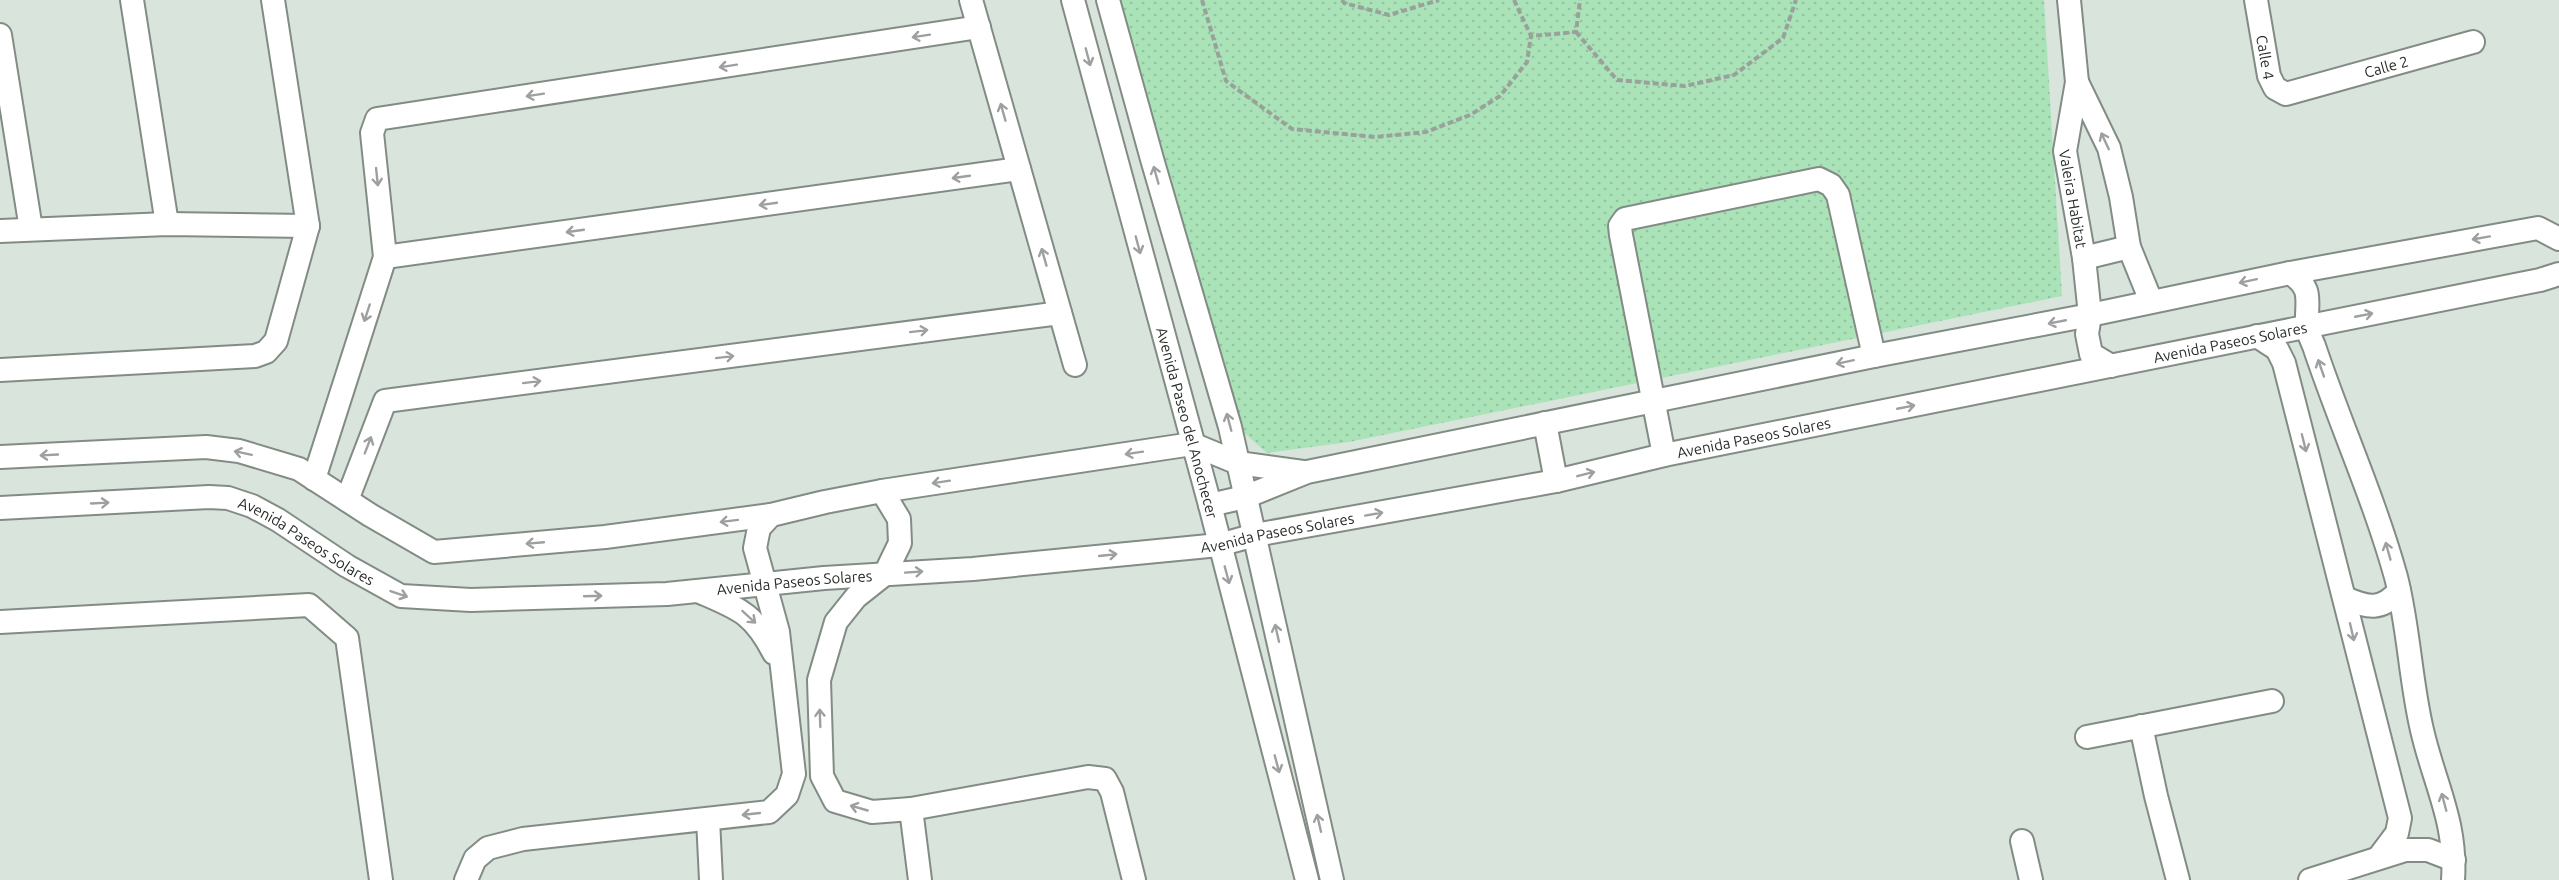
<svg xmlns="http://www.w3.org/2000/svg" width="2559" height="880" viewBox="0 0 2559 880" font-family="Ubuntu,sans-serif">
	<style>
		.grass { fill: url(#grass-dots) }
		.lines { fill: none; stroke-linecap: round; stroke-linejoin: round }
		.minor-casing { stroke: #828c84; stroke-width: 26 }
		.path { stroke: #98a19a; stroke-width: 4; stroke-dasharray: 6 3; stroke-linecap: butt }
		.minor { stroke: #fff; stroke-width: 22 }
		.oneway { stroke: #9ea09f }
		.labels { text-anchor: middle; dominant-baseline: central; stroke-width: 4.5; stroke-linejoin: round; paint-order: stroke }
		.street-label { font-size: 15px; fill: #282d29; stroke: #d9e5dc }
	</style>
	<defs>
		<pattern id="grass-dots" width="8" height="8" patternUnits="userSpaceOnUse" patternTransform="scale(1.5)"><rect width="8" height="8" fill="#abe3b9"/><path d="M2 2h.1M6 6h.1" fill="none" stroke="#93c39f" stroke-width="1.8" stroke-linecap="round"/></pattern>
	</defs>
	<rect width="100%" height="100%" fill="#d9e5dc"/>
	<!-- grass -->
	<path class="grass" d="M1118 0H2044L2062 296 1349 442 1267 453 1242 431Z"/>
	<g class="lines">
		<defs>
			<g id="minor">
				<path d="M132 0 167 224"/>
				<path d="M971 0 1075 365"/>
				<path id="s1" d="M1073 0 1210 505 1307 880"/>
				<path d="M1108 0 1152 159 1230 427 1332 880"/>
				<path id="s2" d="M2069 0 2077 82 2065 151 2084 258 2090 315 2087 334 2091 354 2111 366"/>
				<path id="s3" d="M2256 0 2269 76 2275 88 2286 94 2473 42"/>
				<path d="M0 35 31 229"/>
				<path d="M2077 82 2109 148 2121 197 2129 247 2151 301"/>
				<path d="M0 231 167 224 308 226"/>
				<path d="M385 257 1019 169"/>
				<path d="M2084 258 2129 247"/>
				<path d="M2290 273C2314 289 2306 300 2307 324 2307 331 2311 339 2314 346 2340 424 2374 498 2396 577 2409 628 2410 679 2422 730 2434 783 2457 822 2453 880"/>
				<path d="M2257 336 2277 349 2284 363 2400 818 2397 833 2379 857"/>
				<path d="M0 370 255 356 266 352 276 341 308 226 273 0"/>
				<path d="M1545 423 1556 481"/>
				<path d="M1664 455 1621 235 1620 226 1625 219 1819 179 1831 185 1838 195 1874 356"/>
				<path d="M0 457 206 447 239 451 299 469 370 515 434 552 605 537 771 515 825 502 882 491 1192 444 1238 463 1303 472"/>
				<path d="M314 479 385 257 372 133 377 119 979 27"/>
				<path d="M882 491 899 519 900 543 885 574 856 597 836 622 819 680 822 776 835 801 872 812 911 809 1088 777 1105 779 1112 792 1134 880"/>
				<path d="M347 500 385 401 1060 313"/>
				<path d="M1210 505 1245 497 1307 472 1874 356 2090 315 2290 273 2538 228 2559 239"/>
				<path id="s4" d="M0 508 209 497 228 498 252 506 278 520 347 566 401 596 471 600 667 594 824 578 973 569 1219 545 1255 535 1556 481 1664 455 2540 280 2559 274"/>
				<path d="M698 591C739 609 753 612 774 653"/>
				<path d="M2345 598C2368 608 2381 611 2399 591"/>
				<path d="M0 622 309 605 347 638 381 880"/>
				<path d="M2141 726 2156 796 2178 880"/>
				<path d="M2087 737 2272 701"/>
				<path d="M911 809 920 880"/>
				<path d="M708 819 711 880"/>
				<path d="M2022 841 2031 880"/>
				<path d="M466 880 475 859 488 848 523 839 769 812 787 795 794 774 778 632 755 548 759 528 771 515"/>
				<path d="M2310 880 2405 850H2428L2454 860"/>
			</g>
		</defs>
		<!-- minor casing -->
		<use href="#minor" class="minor-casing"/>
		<!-- path -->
		<g class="path">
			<path d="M1202 0 1226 81 1292 129 1375 137 1426 132 1470 115 1500 96 1527 62 1531 36"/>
			<path d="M1342 0 1344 3 1389 15 1439 0"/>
			<path d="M1514 0 1531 36 1576 32 1580 0"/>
			<path d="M1576 32 1617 80 1685 86 1734 75 1783 38 1796 0"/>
		</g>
		<!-- minor -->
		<use href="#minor" class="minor"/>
	</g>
	<!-- one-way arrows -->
	<defs><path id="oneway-shaft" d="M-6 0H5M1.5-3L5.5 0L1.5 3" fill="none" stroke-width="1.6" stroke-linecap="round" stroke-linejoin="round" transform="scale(1.5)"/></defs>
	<g class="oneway">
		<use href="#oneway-shaft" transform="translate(921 36) rotate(171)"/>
		<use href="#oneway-shaft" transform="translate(1088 57) rotate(75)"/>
		<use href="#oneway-shaft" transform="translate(728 66) rotate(171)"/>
		<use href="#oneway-shaft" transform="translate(535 95) rotate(171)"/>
		<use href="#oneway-shaft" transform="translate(1003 112) rotate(-106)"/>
		<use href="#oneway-shaft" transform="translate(2105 141) rotate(-115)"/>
		<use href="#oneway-shaft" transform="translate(1156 175) rotate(-106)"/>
		<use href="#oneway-shaft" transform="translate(377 177) rotate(84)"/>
		<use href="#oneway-shaft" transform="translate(961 177) rotate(172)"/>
		<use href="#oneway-shaft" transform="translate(768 204) rotate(172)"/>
		<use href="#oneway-shaft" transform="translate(575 231) rotate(172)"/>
		<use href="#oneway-shaft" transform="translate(2481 238) rotate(170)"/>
		<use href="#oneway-shaft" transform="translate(1138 245) rotate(75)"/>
		<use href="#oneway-shaft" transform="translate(1044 257) rotate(-106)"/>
		<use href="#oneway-shaft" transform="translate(2248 281) rotate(168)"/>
		<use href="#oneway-shaft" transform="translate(367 313) rotate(108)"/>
		<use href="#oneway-shaft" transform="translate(2364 315) rotate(-11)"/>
		<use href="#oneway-shaft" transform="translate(2057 322) rotate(169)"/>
		<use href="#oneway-shaft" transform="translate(919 331) rotate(-7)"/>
		<use href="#oneway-shaft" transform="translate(725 357) rotate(-7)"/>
		<use href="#oneway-shaft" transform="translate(1845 362) rotate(168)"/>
		<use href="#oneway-shaft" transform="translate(2321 368) rotate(-109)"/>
		<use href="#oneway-shaft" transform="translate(532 382) rotate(-7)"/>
		<use href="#oneway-shaft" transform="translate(1906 407) rotate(-11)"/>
		<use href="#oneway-shaft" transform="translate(1229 422) rotate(-105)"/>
		<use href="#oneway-shaft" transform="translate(2304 443) rotate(76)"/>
		<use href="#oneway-shaft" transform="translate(368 445) rotate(-69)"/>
		<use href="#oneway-shaft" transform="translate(243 453) rotate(-168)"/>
		<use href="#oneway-shaft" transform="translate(1134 453) rotate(171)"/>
		<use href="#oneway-shaft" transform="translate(49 455) rotate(177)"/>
		<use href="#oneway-shaft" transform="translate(1586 474) rotate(-14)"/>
		<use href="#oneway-shaft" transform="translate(941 482) rotate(171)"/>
		<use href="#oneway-shaft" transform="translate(100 503) rotate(-3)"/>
		<use href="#oneway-shaft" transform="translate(1374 514) rotate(-10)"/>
		<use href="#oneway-shaft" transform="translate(729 521) rotate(173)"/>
		<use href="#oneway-shaft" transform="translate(535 543) rotate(175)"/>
		<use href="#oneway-shaft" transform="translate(2388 551) rotate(-106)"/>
		<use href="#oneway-shaft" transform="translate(1108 555) rotate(-6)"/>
		<use href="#oneway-shaft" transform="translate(914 572) rotate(-4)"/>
		<use href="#oneway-shaft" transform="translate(1227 575) rotate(75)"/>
		<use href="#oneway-shaft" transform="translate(399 594) rotate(19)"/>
		<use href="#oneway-shaft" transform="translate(593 596) rotate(-2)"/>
		<use href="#oneway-shaft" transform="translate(749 617) rotate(42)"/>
		<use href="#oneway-shaft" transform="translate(2352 632) rotate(77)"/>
		<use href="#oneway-shaft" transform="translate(1277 633) rotate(-103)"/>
		<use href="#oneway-shaft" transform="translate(820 718) rotate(-92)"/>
		<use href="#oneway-shaft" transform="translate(1277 764) rotate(75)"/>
		<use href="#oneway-shaft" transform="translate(2444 802) rotate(-105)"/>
		<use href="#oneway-shaft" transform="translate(859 808) rotate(-164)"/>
		<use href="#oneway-shaft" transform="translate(751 814) rotate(174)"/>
		<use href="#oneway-shaft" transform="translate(1319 823) rotate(-103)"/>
	</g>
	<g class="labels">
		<!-- street labels -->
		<g class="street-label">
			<text stroke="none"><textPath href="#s3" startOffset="58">Calle 4</textPath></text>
			<text stroke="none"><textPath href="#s3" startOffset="207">Calle 2</textPath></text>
			<text stroke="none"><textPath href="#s2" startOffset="201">Valeira Habitat</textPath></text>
			<text stroke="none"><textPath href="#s4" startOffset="2280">Avenida Paseos Solares</textPath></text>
			<text stroke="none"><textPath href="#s1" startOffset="438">Avenida Paseo del Anochecer</textPath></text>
			<text stroke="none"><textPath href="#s4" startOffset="1794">Avenida Paseos Solares</textPath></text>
			<text stroke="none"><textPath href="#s4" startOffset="1308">Avenida Paseos Solares</textPath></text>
			<text stroke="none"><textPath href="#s4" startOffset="318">Avenida Paseos Solares</textPath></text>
			<text stroke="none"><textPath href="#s4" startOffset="822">Avenida Paseos Solares</textPath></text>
		</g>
	</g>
</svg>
